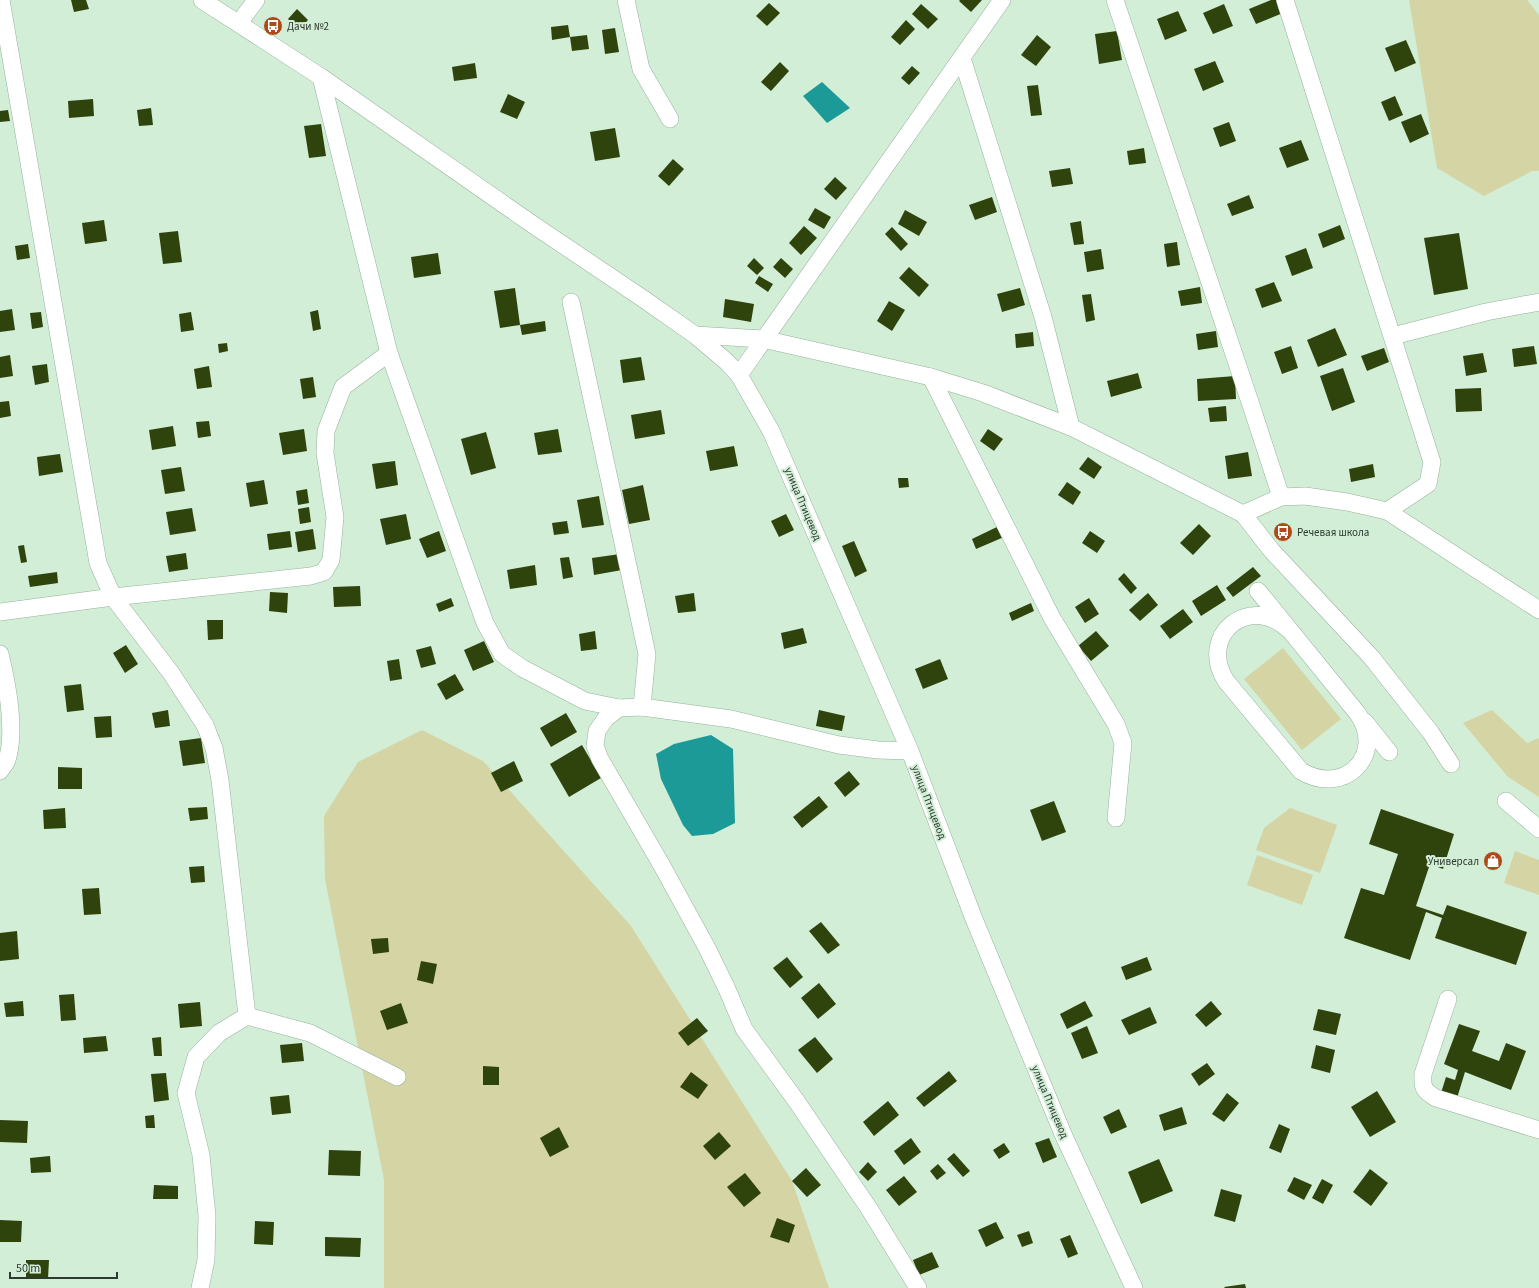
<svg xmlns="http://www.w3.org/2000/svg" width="1539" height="1288" viewBox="0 0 1539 1288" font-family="'Source Sans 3',sans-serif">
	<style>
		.green { fill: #d5d4a5 }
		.water { fill: #1b9a97 }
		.building { fill: #2f430d }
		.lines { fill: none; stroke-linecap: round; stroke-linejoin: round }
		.street-casing { stroke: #97b29c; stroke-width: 18 }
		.street { stroke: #fff; stroke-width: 17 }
		.labels { text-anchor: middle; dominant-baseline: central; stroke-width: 4; stroke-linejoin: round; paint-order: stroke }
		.poi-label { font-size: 11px; fill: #2e3930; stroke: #d2eed6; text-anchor: start }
		.street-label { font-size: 11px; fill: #2e3930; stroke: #d2eed6 }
	</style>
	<rect width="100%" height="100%" fill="#d2eed6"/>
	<!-- green -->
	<g class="green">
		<path d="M1409 0H1527L1539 15V171H1532L1484 196 1437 168Z"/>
		<path d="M1283 648 1341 719 1302 750 1244 679Z"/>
		<path d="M1492 710 1527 743 1539 738V797L1508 777 1463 723Z"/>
		<path d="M422 730 483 761 631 926 792 1181 829 1288H384V1180L325 879 324 816 358 762Z"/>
		<path d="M1290 808 1337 825 1320 873 1256 850 1264 828Z"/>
		<path d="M1515 851 1539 860V895L1504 883Z"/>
		<path d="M1257 855 1313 875 1302 905 1247 885Z"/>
	</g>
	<!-- water -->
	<g class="water">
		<path d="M822 82 850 108 827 123 803 96Z"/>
		<path d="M711 735 733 749 735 823 713 834 692 836 683 825 661 779 656 754 674 744Z"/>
	</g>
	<!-- building -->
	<g class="building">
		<path d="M71 0H86L89 9 74 12Z"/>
		<path d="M960 0H982L971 12 959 1Z"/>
		<path d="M1271 0H1277L1283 13 1256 24 1249 9Z"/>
		<path d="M769 3 780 13 767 26 756 16Z"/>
		<path d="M921 4 938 19 928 29 912 14Z"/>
		<path d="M1224 4 1233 26 1213 34 1203 13Z"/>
		<path d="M297 9 308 20 299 30 288 19Z"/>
		<path d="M1178 11 1187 31 1165 40 1157 19Z"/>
		<path d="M906 20 915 29 900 45 891 37Z"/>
		<path d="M568 25 570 37 552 40 551 27Z"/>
		<path d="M615 28 619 52 605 54 602 30Z"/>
		<path d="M1117 31 1122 60 1099 64 1095 34Z"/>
		<path d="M587 35 589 49 572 51 570 37Z"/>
		<path d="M1037 35 1051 47 1036 66 1021 55Z"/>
		<path d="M1406 40 1416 63 1395 72 1385 48Z"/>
		<path d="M1215 61 1224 82 1203 91 1194 69Z"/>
		<path d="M780 62 789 71 771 91 761 82Z"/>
		<path d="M475 63 477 78 454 81 452 67Z"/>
		<path d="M912 66 920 73 909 85 901 78Z"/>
		<path d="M1038 85 1042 115 1031 116 1027 86Z"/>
		<path d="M508 94 525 102 517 119 500 112Z"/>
		<path d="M1395 96 1403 115 1389 121 1381 102Z"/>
		<path d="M93 99 94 116 69 118 68 101Z"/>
		<path d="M151 108 153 125 139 126 137 110Z"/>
		<path d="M8 110 10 121 0 122V111Z"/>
		<path d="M1421 114 1429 134 1410 143 1401 122Z"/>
		<path d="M1229 122 1236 141 1220 147 1213 128Z"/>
		<path d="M321 124 326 156 309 158 304 126Z"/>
		<path d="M615 128 620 157 595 161 590 132Z"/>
		<path d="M1301 140 1309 160 1287 168 1279 148Z"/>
		<path d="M1144 148 1146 163 1129 165 1127 151Z"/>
		<path d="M673 159 684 169 669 186 658 176Z"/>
		<path d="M1070 168 1073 184 1052 187 1049 171Z"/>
		<path d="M835 177 847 188 836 200 824 189Z"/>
		<path d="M1249 195 1254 208 1232 216 1227 204Z"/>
		<path d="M992 197 997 212 975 220 969 205Z"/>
		<path d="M815 208 831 217 824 229 808 220Z"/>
		<path d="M905 210 927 222 919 236 898 224Z"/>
		<path d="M104 220 107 241 85 244 82 223Z"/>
		<path d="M1081 221 1084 244 1074 245 1070 223Z"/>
		<path d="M1340 225 1345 239 1323 248 1318 234Z"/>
		<path d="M804 226 817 238 801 255 789 243Z"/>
		<path d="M892 227 908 244 901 251 885 234Z"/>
		<path d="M178 231 182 262 163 264 159 233Z"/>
		<path d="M1459 233 1468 289 1434 295 1424 238Z"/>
		<path d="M1177 242 1180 265 1167 267 1164 244Z"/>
		<path d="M28 244 30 258 17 260 15 246Z"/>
		<path d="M1306 248 1313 268 1292 276 1285 256Z"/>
		<path d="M1101 249 1104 269 1087 272 1084 252Z"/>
		<path d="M438 253 441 274 414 278 411 257Z"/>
		<path d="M754 258 764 268 757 275 747 266Z"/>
		<path d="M781 258 793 269 785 278 773 267Z"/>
		<path d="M909 267 929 285 919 297 899 278Z"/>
		<path d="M759 276 773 284 768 292 755 283Z"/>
		<path d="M1274 282 1282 301 1262 308 1255 289Z"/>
		<path d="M1200 287 1202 303 1181 306 1178 291Z"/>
		<path d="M515 288 520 325 500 328 494 291Z"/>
		<path d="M1020 288 1025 305 1002 312 997 294Z"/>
		<path d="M1091 294 1095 320 1086 322 1082 295Z"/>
		<path d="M725 299 754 304 751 322 723 317Z"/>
		<path d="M889 301 905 310 892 331 877 321Z"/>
		<path d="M12 309 15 330 0 332V311Z"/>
		<path d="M318 310 321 329 313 331 310 312Z"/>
		<path d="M41 312 43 327 32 329 30 313Z"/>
		<path d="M191 312 194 330 181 332 179 314Z"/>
		<path d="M545 321 546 331 522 335 520 325Z"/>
		<path d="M1335 328 1347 355 1318 367 1307 340Z"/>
		<path d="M1216 331 1218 347 1198 350 1196 334Z"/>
		<path d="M1033 332 1034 346 1016 348 1015 334Z"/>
		<path d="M227 343 228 351 219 353 218 344Z"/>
		<path d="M1291 346 1298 368 1282 374 1274 352Z"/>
		<path d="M1534 346 1537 364 1514 367 1512 349Z"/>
		<path d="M1384 348 1389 362 1367 371 1361 356Z"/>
		<path d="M1483 353 1487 372 1466 376 1463 356Z"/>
		<path d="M10 355 13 376 0 378V357Z"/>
		<path d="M641 357 645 380 623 383 620 360Z"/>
		<path d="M47 364 49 382 35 385 32 366Z"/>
		<path d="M209 366 212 387 197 389 194 369Z"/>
		<path d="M1343 368 1355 402 1332 411 1320 376Z"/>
		<path d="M1138 373 1142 388 1111 397 1107 381Z"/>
		<path d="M1235 376 1236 399 1198 401 1197 379Z"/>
		<path d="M313 377 316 397 303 399 300 379Z"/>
		<path d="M1481 388 1482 411 1456 412 1455 389Z"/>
		<path d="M9 401 11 416 0 418V402Z"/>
		<path d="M1226 406 1227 421 1210 422 1208 408Z"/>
		<path d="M661 410 665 434 635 439 631 415Z"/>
		<path d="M209 421 211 436 198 438 196 422Z"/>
		<path d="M173 426 176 446 152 450 149 430Z"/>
		<path d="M304 429 307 451 283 455 279 433Z"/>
		<path d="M558 429 562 452 538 455 534 433Z"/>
		<path d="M988 429 1003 439 994 451 980 441Z"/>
		<path d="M486 432 496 468 471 475 461 439Z"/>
		<path d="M734 446 738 466 710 471 706 451Z"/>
		<path d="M1248 452 1252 476 1228 479 1225 456Z"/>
		<path d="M60 454 63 472 39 476 37 457Z"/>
		<path d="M1088 457 1102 467 1094 479 1079 469Z"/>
		<path d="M395 461 398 485 376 489 372 464Z"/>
		<path d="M1373 464 1375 477 1351 482 1349 469Z"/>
		<path d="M181 467 185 491 165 494 161 470Z"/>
		<path d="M898 478H908L909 487 899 488Z"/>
		<path d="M264 480 268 504 250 507 246 483Z"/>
		<path d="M1067 482 1081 492 1073 505 1058 495Z"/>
		<path d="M643 485 650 520 629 524 622 490Z"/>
		<path d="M307 489 309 503 298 505 296 491Z"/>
		<path d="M599 496 604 525 582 528 577 500Z"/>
		<path d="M309 507 311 522 300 524 298 509Z"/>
		<path d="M192 508 196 531 170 535 166 512Z"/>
		<path d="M406 514 411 539 386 545 380 519Z"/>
		<path d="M786 514 794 530 779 537 771 521Z"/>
		<path d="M567 521 569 533 554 535 552 523Z"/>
		<path d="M1199 524 1211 536 1193 555 1180 543Z"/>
		<path d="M999 526 1004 537 976 549 972 539Z"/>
		<path d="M313 529 316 549 298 552 295 532Z"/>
		<path d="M290 531 292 547 269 550 267 534Z"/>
		<path d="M439 531 446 551 427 558 419 539Z"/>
		<path d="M1090 531 1105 541 1097 553 1082 543Z"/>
		<path d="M854 541 867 571 855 577 842 546Z"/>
		<path d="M24 545 27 562 21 563 18 546Z"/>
		<path d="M186 553 188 569 169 572 166 556Z"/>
		<path d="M620 554 622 570 594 575 592 558Z"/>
		<path d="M569 557 573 577 563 579 560 558Z"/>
		<path d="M535 565 537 585 510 589 507 570Z"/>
		<path d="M1253 567 1261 576 1233 597 1226 588Z"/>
		<path d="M57 572 58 583 30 587 28 576Z"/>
		<path d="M1124 573 1137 588 1131 594 1118 579Z"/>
		<path d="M1217 585 1226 600 1201 616 1192 601Z"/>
		<path d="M360 586 361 606 334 607 333 587Z"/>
		<path d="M270 592 288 593 287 613 269 611Z"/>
		<path d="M694 593 696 611 678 613 675 596Z"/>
		<path d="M1148 593 1158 605 1140 621 1129 610Z"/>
		<path d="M451 598 454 606 439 612 436 604Z"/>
		<path d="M1089 598 1099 614 1085 623 1075 607Z"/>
		<path d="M1031 603 1034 611 1012 621 1009 613Z"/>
		<path d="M1183 609 1193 622 1170 639 1160 626Z"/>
		<path d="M207 620H223V639L208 640Z"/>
		<path d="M803 628 807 643 784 649 781 633Z"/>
		<path d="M595 631 597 649 581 651 579 634Z"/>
		<path d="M1096 631 1109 646 1091 661 1078 646Z"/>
		<path d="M484 641 494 662 473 671 464 650Z"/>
		<path d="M126 645 138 664 125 673 113 653Z"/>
		<path d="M431 646 436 664 421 668 416 650Z"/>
		<path d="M399 659 402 679 390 681 387 661Z"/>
		<path d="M940 659 948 679 923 689 915 669Z"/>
		<path d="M455 674 464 690 446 700 437 684Z"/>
		<path d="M81 684 84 710 67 712 64 686Z"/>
		<path d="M168 710 170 726 155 728 152 713Z"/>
		<path d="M819 710 845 716 842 731 816 726Z"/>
		<path d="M566 713 577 732 551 747 540 728Z"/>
		<path d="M111 716 112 737 96 738 94 717Z"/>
		<path d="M201 738 205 763 183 766 179 741Z"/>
		<path d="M582 745 601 778 569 797 550 764Z"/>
		<path d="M514 761 523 781 501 792 491 773Z"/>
		<path d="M58 767 82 768V789H58Z"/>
		<path d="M849 771 860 784 845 797 834 783Z"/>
		<path d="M819 796 828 807 802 828 793 817Z"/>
		<path d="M1054 801 1066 832 1042 841 1030 810Z"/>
		<path d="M207 807 208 819 190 821 188 808Z"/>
		<path d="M65 808 66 828 44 829 43 810Z"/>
		<path d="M1381 809 1454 834 1443 869 1430 864 1416 906 1443 915 1447 905 1527 932 1516 965 1435 938 1442 918 1426 912 1410 960 1344 938 1361 888 1384 895 1398 854 1369 844Z"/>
		<path d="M204 866 205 882 191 883 189 867Z"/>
		<path d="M99 888 101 914 84 915 82 889Z"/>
		<path d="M821 922 840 945 828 954 809 931Z"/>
		<path d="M17 931 19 959 0 961V933Z"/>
		<path d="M388 938 389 952 373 954 371 939Z"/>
		<path d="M787 957 803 977 790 988 773 968Z"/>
		<path d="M1147 957 1152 970 1126 980 1121 967Z"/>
		<path d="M421 961 437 964 433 984 417 980Z"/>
		<path d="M819 983 836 1004 818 1019 801 998Z"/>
		<path d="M74 994 76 1020 61 1021 59 995Z"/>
		<path d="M23 1001 24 1016 6 1017 4 1003Z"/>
		<path d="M1085 1001 1093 1016 1067 1029 1060 1014Z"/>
		<path d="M1211 1001 1222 1014 1206 1027 1195 1015Z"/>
		<path d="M200 1002 202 1026 180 1028 178 1004Z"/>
		<path d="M401 1003 408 1023 387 1030 380 1011Z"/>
		<path d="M1150 1007 1157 1023 1129 1035 1121 1020Z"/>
		<path d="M1318 1009 1341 1014 1336 1035 1313 1030Z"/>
		<path d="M697 1018 708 1031 688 1046 678 1033Z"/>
		<path d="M1459 1024 1480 1031 1472 1051 1499 1061 1506 1043 1526 1051 1511 1090 1465 1072 1457 1098 1441 1093 1446 1077 1455 1080 1458 1070 1444 1064Z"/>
		<path d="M1087 1026 1098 1053 1082 1059 1071 1033Z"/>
		<path d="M106 1036 108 1051 84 1053 83 1038Z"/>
		<path d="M161 1037 162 1056H154L152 1038Z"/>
		<path d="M815 1037 833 1059 817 1073 798 1050Z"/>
		<path d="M302 1043 304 1061 282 1063 280 1045Z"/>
		<path d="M1316 1045 1335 1050 1330 1073 1311 1068Z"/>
		<path d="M1207 1063 1215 1074 1199 1086 1191 1074Z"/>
		<path d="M483 1066 499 1067V1085H483Z"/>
		<path d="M949 1071 957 1081 924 1107 916 1098Z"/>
		<path d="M691 1072 708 1085 698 1099 680 1087Z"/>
		<path d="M166 1073 169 1100 154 1102 151 1074Z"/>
		<path d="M1377 1091 1396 1122 1370 1137 1351 1107Z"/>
		<path d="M1227 1093 1239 1103 1224 1122 1212 1114Z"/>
		<path d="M289 1095 291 1113 272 1115 270 1097Z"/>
		<path d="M888 1101 899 1115 874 1136 863 1122Z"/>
		<path d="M1182 1107 1187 1124 1164 1131 1159 1115Z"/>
		<path d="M1119 1109 1127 1127 1111 1134 1103 1117Z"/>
		<path d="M154 1115 155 1128H146L145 1116Z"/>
		<path d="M0 1120 28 1121 27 1143 0 1142Z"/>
		<path d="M1279 1124 1290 1129 1281 1153 1269 1148Z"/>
		<path d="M559 1127 569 1147 550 1157 540 1138Z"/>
		<path d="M719 1132 731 1146 715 1160 703 1146Z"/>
		<path d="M911 1138 921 1152 904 1165 894 1151Z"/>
		<path d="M1049 1138 1057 1157 1043 1163 1035 1143Z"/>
		<path d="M1004 1143 1010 1152 999 1159 993 1150Z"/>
		<path d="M329 1150 361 1151 360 1176 328 1175Z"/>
		<path d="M954 1153 970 1171 963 1177 947 1159Z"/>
		<path d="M50 1156 51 1172 31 1173 30 1158Z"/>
		<path d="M1159 1159 1173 1191 1141 1204 1128 1172Z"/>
		<path d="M868 1162 877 1172 868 1181 859 1172Z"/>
		<path d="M938 1164 946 1173 937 1180 930 1171Z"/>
		<path d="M806 1168 821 1185 807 1197 792 1181Z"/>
		<path d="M1370 1169 1388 1183 1371 1206 1353 1192Z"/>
		<path d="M745 1173 761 1193 744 1207 727 1187Z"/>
		<path d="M904 1176 917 1192 899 1206 886 1190Z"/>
		<path d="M1294 1177 1312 1185 1304 1200 1287 1191Z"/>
		<path d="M1322 1179 1333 1185 1323 1204 1312 1198Z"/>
		<path d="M154 1185 178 1186V1199H153Z"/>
		<path d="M1221 1189 1242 1195 1235 1222 1214 1216Z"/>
		<path d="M777 1218 795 1225 789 1243 770 1237Z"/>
		<path d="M0 1220 22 1221 21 1242H0Z"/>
		<path d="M255 1221 274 1222 273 1245 254 1244Z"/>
		<path d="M996 1222 1004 1238 986 1247 978 1230Z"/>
		<path d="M1029 1231 1033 1243 1022 1247 1017 1235Z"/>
		<path d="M1070 1235 1078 1254 1068 1258 1060 1239Z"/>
		<path d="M325 1237 361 1238 360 1257 325 1256Z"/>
		<path d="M932 1252 939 1267 919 1275 913 1260Z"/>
		<path d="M26 1260H49L48 1279 26 1278Z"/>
		<path d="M1245 1284 1246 1288H1225L1224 1287Z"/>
	</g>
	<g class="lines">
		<defs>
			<g id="street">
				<path d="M1 0 98 563 113 597 171 673 205 725 214 748 220 780 247 1016 219 1033 196 1057 186 1093 201 1155 207 1216 206 1260 200 1288"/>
				<path d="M202 0 321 77 532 224 645 300 695 335 763 339 931 377 983 393 1071 427 1243 514 1272 551 1372 658 1431 733 1451 764"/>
				<path d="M626 0 641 69 670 119"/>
				<path d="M1115 0 1251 405 1281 497"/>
				<path d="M1285 0 1432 462 1428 484 1387 511"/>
				<path d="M239 23 256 0"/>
				<path d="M962 58 1043 317 1071 427"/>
				<path d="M321 77 389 353 485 623 502 654 522 668 585 701 619 708"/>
				<path d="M571 302 647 654 642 707"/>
				<path d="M695 335 727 362 739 375 771 431 910 751 974 919 1063 1134 1134 1288"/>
				<path d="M1393 336 1486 312 1539 302"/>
				<path d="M739 375 1002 0"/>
				<path d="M931 377 1052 618 1116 724 1123 743 1116 818"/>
				<path d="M1243 514 1281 497 1305 496 1347 502 1387 511 1539 610"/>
				<path d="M1258 591 1358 714C1386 755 1344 797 1301 771L1226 681C1197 635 1250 592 1289 630"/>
				<path d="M0 612 113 597 311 576 324 572 331 560 335 517 325 453 326 431 343 387 389 353"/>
				<path d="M0 654C7 683 16 732 7 760 6 764 2 767 0 771"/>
				<path d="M1365 722 1389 752"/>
				<path d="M910 751 878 750 839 745 731 719 642 707 619 708 606 718 597 731 595 746 600 759 661 864 707 948 727 989 744 1029 797 1102 870 1210 918 1288"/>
				<path d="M1506 801 1539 829"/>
				<path d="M1448 999 1423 1074C1422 1088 1424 1091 1436 1098L1539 1130"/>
				<path d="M247 1016 310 1033 397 1077"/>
			</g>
		</defs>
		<!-- street casing -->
		<use href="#street" class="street-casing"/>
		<!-- street -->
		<use href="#street" class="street"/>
	</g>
	<!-- icons -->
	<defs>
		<symbol id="bus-disc" viewBox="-11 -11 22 22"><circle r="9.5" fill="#ae491a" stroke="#d2eed6"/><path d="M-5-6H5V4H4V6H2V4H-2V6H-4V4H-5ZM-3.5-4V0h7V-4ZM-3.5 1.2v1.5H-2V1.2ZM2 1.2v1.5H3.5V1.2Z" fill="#fff"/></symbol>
		<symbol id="shop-disc" viewBox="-11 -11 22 22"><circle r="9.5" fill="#ae491a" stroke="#d2eed6"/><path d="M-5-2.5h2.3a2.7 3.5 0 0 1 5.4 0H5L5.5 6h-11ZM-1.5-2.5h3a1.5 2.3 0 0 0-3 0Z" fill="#fff"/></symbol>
	</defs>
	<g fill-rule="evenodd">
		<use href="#bus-disc" x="262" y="15" width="22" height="22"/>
		<use href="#bus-disc" x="1272" y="521" width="22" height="22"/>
		<use href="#shop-disc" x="1482" y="850" width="22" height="22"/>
	</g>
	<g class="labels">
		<!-- poi labels -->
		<g class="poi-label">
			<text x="287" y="26">Дачи №2</text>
			<text x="1297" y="532">Речевая школа</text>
			<text x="1479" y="861" text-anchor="end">Универсал</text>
		</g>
		<!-- street labels -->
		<g class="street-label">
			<text transform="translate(803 504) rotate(67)">улица Птицевод</text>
			<text transform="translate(929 802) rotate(69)">улица Птицевод</text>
			<text transform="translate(1050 1102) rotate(67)">улица Птицевод</text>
		</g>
	</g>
	<!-- scale -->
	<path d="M10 1272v6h107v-6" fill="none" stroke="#2e3930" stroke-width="2"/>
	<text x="16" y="1272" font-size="12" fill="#2e3930" stroke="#d2eed6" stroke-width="3" paint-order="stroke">50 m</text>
</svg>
